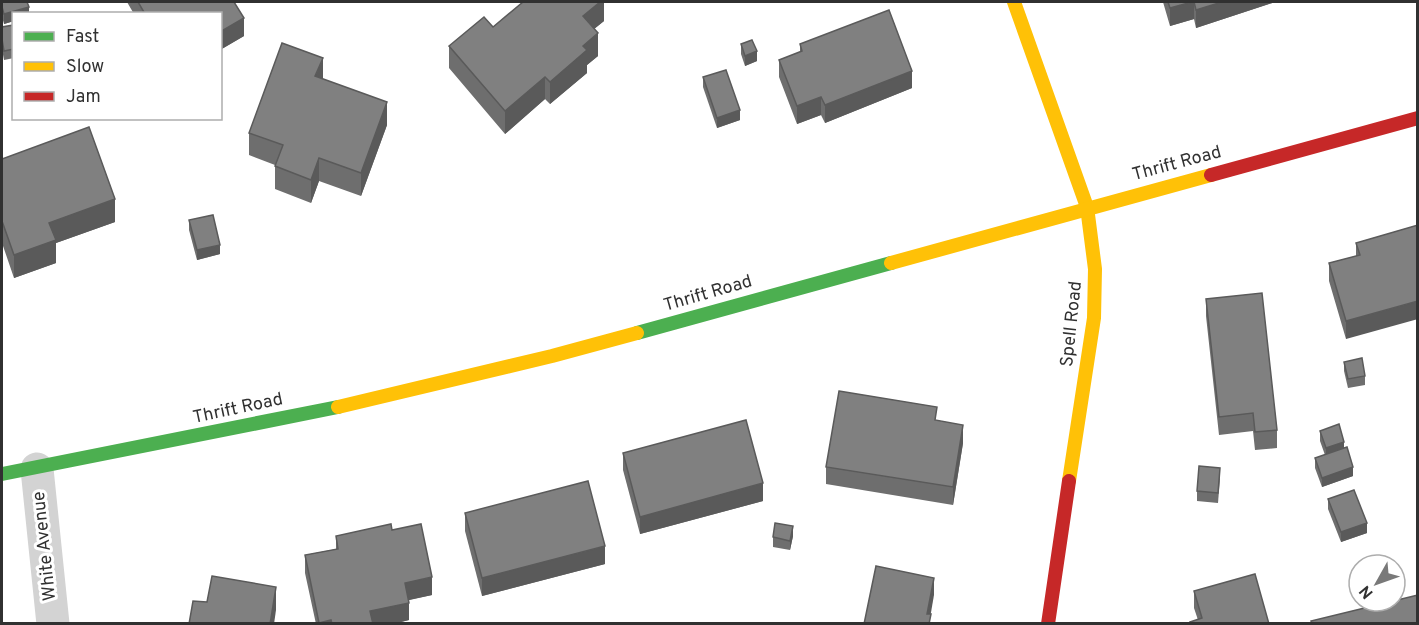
<svg xmlns="http://www.w3.org/2000/svg" width="1419" height="625" viewBox="0 0 1419 625" font-family="Overpass,sans-serif">
	<style>
		.lines { fill: none; stroke-linecap: round; stroke-linejoin: round }
		.street { stroke: #d3d3d3; stroke-width: 33 }
		.fast { stroke: #4caf50; stroke-width: 14 }
		.slow { stroke: #ffc107; stroke-width: 14 }
		.jam { stroke: #c62828; stroke-width: 14 }
		.wall { fill: #6e6e6e }
		.shaded-wall { fill: #5a5a5a }
		.building { fill: #808080; stroke: #5a5a5a; stroke-width: 1.5 }
		.labels { text-anchor: middle; dominant-baseline: central; stroke-width: 6; stroke-linejoin: round; paint-order: stroke }
		.street-label { font-size: 18px; fill: #313131; stroke: #fff }
	</style>
	<rect width="100%" height="100%" fill="#fff"/>
	<g class="lines">
		<!-- street -->
		<path class="street" d="M37 469 53 624"/>
		<!-- fast -->
		<g class="fast">
			<path d="M637 333 891 263"/>
			<path d="M2 474 338 407"/>
		</g>
		<!-- slow -->
		<g class="slow">
			<path d="M1014 2 1087 207 1095 269 1094 318 1069 481"/>
			<path d="M891 263 1211 175"/>
			<path d="M338 407 552 356 637 333"/>
		</g>
		<!-- jam -->
		<g class="jam">
			<path d="M1211 175 1418 118"/>
			<path d="M1048 624 1069 481"/>
		</g>
	</g>
	<!-- wall -->
	<g class="wall">
		<path d="M2 2 29 14H14V21L4 24 2 17Z"/>
		<path d="M127 2H234L244 36 220 50V14H134Z"/>
		<path d="M604 2V21L594 29 598 56 587 65V73L550 104 545 99 505 134 449 68V46L493 27Z"/>
		<path d="M1163 2H1275L1196 28 1194 19 1170 26Z"/>
		<path d="M14 25V58L4 60 2 49V27Z"/>
		<path d="M741 44 757 61 745 66 741 54Z"/>
		<path d="M800 44 912 88 825 123 821 115 797 124 779 77V60L800 52Z"/>
		<path d="M703 77 740 120 717 128 703 87Z"/>
		<path d="M323 79 387 125 361 196 319 181 311 203 275 189V165L249 155V133Z"/>
		<path d="M2 159 115 222 56 243V263L14 278 2 243Z"/>
		<path d="M189 220 220 254 197 260 189 230Z"/>
		<path d="M1418 225 1346 339 1329 281V263L1356 256V243Z"/>
		<path d="M1206 299 1277 430V448L1255 450 1253 431 1219 435 1206 316Z"/>
		<path d="M1344 362 1365 376V385L1348 388 1344 371Z"/>
		<path d="M937 421 963 443 953 505 826 484V467Z"/>
		<path d="M1320 431 1344 448 1353 476 1322 487 1315 468V458L1325 455 1320 441Z"/>
		<path d="M623 453 763 501 640 534 623 470Z"/>
		<path d="M1220 478 1218 503 1197 501V491Z"/>
		<path d="M1328 499 1367 533 1341 542 1328 509Z"/>
		<path d="M465 513 605 564 482 596 465 531Z"/>
		<path d="M392 530 432 595 408 600 409 620 393 624H316L305 573V555L336 549V536Z"/>
		<path d="M793 536 790 550 773 547V537Z"/>
		<path d="M1194 591 1269 624 1198 620 1194 608Z"/>
	</g>
	<!-- shaded-wall -->
	<g class="shaded-wall">
		<path d="M600 2H604V21L583 38V16Z"/>
		<path d="M1194 2V19L1170 26V8Z"/>
		<path d="M1222 2H1275L1196 28V10Z"/>
		<path d="M29 7V14H14V21L4 24V14Z"/>
		<path d="M244 18V36L220 50V32Z"/>
		<path d="M598 33V56L587 65V73L550 104V82L583 46Z"/>
		<path d="M757 51V61L745 66V56Z"/>
		<path d="M323 58V80L315 76Z"/>
		<path d="M912 71V88L825 123V105Z"/>
		<path d="M545 77V99L505 134V111Z"/>
		<path d="M821 97V115L797 124V106Z"/>
		<path d="M387 102V125L361 196V173Z"/>
		<path d="M740 110V120L717 128V118Z"/>
		<path d="M319 158V181L311 203V180Z"/>
		<path d="M115 199V222L56 243V263L14 278V255L49 223Z"/>
		<path d="M220 245V254L197 260V250Z"/>
		<path d="M1418 301V319L1346 339V321Z"/>
		<path d="M963 425V443L953 505V487Z"/>
		<path d="M1344 442V452L1326 458V448Z"/>
		<path d="M1353 467V476L1322 487V478Z"/>
		<path d="M763 483V501L640 534V517Z"/>
		<path d="M1367 523V533L1341 542V532Z"/>
		<path d="M793 526V536L790 550V541Z"/>
		<path d="M605 546V564L482 596V578Z"/>
		<path d="M432 577V595L405 601V583Z"/>
		<path d="M934 578V595L929 624 927 614Z"/>
		<path d="M276 587V610L274 624H270Z"/>
		<path d="M409 603V620L393 624H370V611Z"/>
		<path d="M331 620V624H319V623Z"/>
	</g>
	<!-- building -->
	<g class="building">
		<path d="M2 2H27L29 7 4 14 2 7Z"/>
		<path d="M138 2H234L244 18 220 32V14H145Z"/>
		<path d="M523 2H600L583 16 598 33 583 46 587 50 550 82 545 77 505 111 449 46 484 17 493 27Z"/>
		<path d="M1168 2H1192L1170 8Z"/>
		<path d="M1194 2H1222L1196 10Z"/>
		<path d="M889 10 912 71 825 105 821 97 797 106 779 60 802 51 800 44Z"/>
		<path d="M14 25V49L4 51 2 39V27Z"/>
		<path d="M752 40 757 51 745 56 741 44Z"/>
		<path d="M282 43 323 58 315 76 387 102 361 173 319 158 311 180 275 166 283 145 249 133Z"/>
		<path d="M726 70 740 110 717 118 703 77Z"/>
		<path d="M89 127 115 199 49 223 56 240 14 255 2 221V159Z"/>
		<path d="M213 215 220 245 197 250 189 220Z"/>
		<path d="M1418 225V301L1346 321 1329 263 1360 255 1356 243Z"/>
		<path d="M1262 293 1277 430 1255 432 1253 413 1219 417 1206 299Z"/>
		<path d="M1362 358 1365 376 1348 379 1344 362Z"/>
		<path d="M839 391 937 407 935 420 963 425 953 487 826 467Z"/>
		<path d="M746 420 763 483 640 517 623 453Z"/>
		<path d="M1339 424 1344 442 1326 448 1320 431Z"/>
		<path d="M1347 447 1353 467 1322 478 1315 458Z"/>
		<path d="M1199 466 1220 468 1218 493 1197 491Z"/>
		<path d="M588 481 605 546 482 578 465 513Z"/>
		<path d="M1354 490 1367 523 1341 532 1328 499Z"/>
		<path d="M775 523 793 526 790 541 773 537Z"/>
		<path d="M391 524 392 530 421 524 432 577 405 583 409 603 370 611 373 624H332L331 620 319 623 305 555 338 549 336 536Z"/>
		<path d="M876 566 934 578 927 614H931L929 624H864Z"/>
		<path d="M1255 574 1269 624H1191L1190 622 1202 618 1194 591Z"/>
		<path d="M212 576 276 587 270 624H189L193 601 207 602Z"/>
		<path d="M1418 595V624H1312L1311 621Z"/>
	</g>
	<g class="labels">
		<!-- street labels -->
		<g class="street-label">
			<text transform="translate(1177 164) rotate(-15)">Thrift Road</text>
			<text transform="translate(708 294) rotate(-16)">Thrift Road</text>
			<text transform="translate(1072 324) rotate(-84)">Spell Road</text>
			<text transform="translate(238 409) rotate(-12)">Thrift Road</text>
			<text transform="translate(45 546) rotate(-96)">White Avenue</text>
		</g>
	</g>
	<!-- border -->
	<rect width="1419" height="625" fill="none" stroke="#313131" stroke-width="6"/>
	<!-- legend -->
	<rect x="12" y="12" width="210" height="108" fill="#ffffff" stroke="#adadad" stroke-width="1.5"/>
	<rect x="24" y="32" width="30" height="9" fill="#4caf50" stroke="#adadad" stroke-width="1.5"/>
	<text x="66" y="42" font-size="18" fill="#313131">Fast</text>
	<rect x="24" y="62" width="30" height="9" fill="#ffc107" stroke="#adadad" stroke-width="1.5"/>
	<text x="66" y="72" font-size="18" fill="#313131">Slow</text>
	<rect x="24" y="92" width="30" height="9" fill="#c62828" stroke="#adadad" stroke-width="1.5"/>
	<text x="66" y="102" font-size="18" fill="#313131">Jam</text>
	<!-- north arrow -->
	<g transform="translate(1377 583) rotate(230)"><circle r="28" fill="#ffffff" stroke="#adadad" stroke-width="1.5"/>
	<path d="M0-4.5L10 22L0 15L-10 22Z" fill="#797979"/>
	<text y="-9" font-size="16" font-weight="bold" text-anchor="middle" fill="#313131">N</text>
	</g>
</svg>
